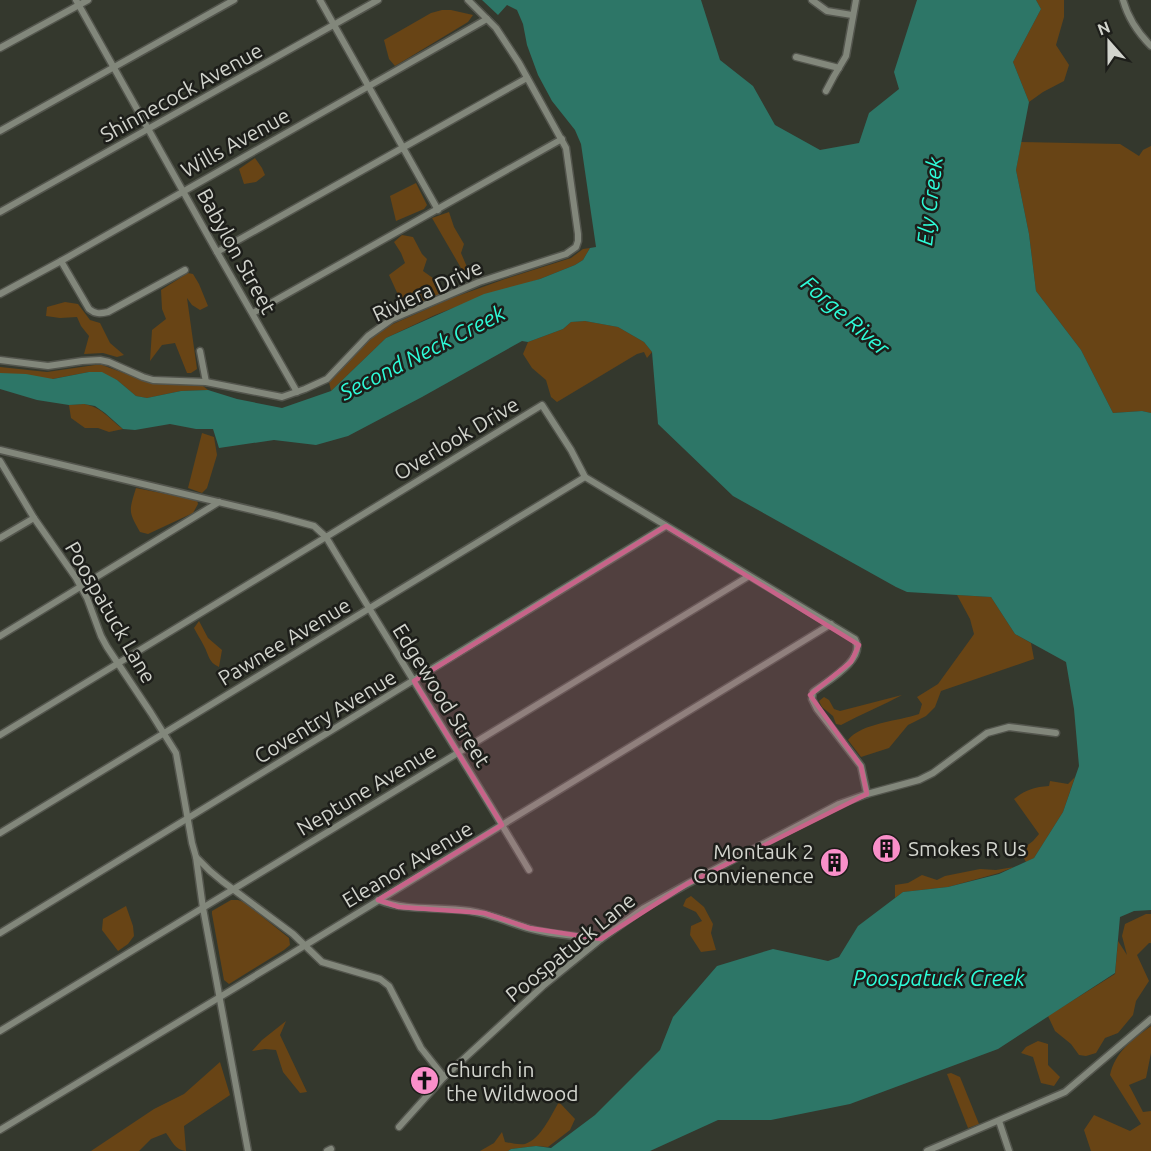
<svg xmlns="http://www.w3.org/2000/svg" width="1151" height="1151" viewBox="0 0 1151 1151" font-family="Ubuntu,sans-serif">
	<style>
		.green { fill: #684415 }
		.water { fill: #2d7667 }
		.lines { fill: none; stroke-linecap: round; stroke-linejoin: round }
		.street-casing { stroke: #53554d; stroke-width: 9 }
		.street { stroke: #82877b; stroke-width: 6 }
		.marked { fill: #c86389; fill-opacity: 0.2; stroke: #c86389; stroke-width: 4.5; stroke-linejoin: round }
		.labels { text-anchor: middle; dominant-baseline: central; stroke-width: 5; stroke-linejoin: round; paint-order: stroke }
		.street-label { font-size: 21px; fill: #d2d4cd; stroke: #1d1e1a }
		.poi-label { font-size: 21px; fill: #d2d4cd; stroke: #1d1e1a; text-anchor: start }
		.water-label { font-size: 22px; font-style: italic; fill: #2efbd8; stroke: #1d1e1a }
	</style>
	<rect width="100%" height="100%" fill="#34382d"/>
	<!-- green -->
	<g class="green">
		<path d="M1036 0H1064V17L1056 45 1069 65 1064 81 1043 92 1029 102 1013 62 1041 9Z"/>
		<path d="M442 10H451L473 15 468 22 395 66 389 59 384 40 431 13Z"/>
		<path d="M1021 142 1120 144 1139 156 1143 150 1151 146V413L1142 411 1113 413 1081 350 1036 291 1029 234 1016 170Z"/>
		<path d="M255 158 262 168 265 175 256 182 244 184 239 169Z"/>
		<path d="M416 183 427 205 424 209 396 221 390 196Z"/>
		<path d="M449 212 454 227 464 244 461 253 470 274 461 268 432 218Z"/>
		<path d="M402 235 413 237 422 254 427 259 423 271 437 281 442 294 405 310 389 275 405 263 401 253 394 242Z"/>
		<path d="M590 248 583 260 575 265 540 279 461 305 435 315 386 338 331 391 329 382 371 338 393 324 452 298 505 279 571 258 583 249Z"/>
		<path d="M188 273 193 274 199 284 208 306 200 310 192 305 187 298 197 369 191 373H187L175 343 162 345 150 361 152 330 166 319 162 309 161 290Z"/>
		<path d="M65 302 78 304 90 320 100 323 110 343 124 355 117 357 103 353 84 354 89 336 81 326 77 317 60 318 46 316 47 307Z"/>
		<path d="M585 321 618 327 644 342 652 352 647 358 644 352 637 354 557 402 551 397 546 380 532 368 523 354 528 342 563 329 571 322Z"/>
		<path d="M95 365H102L151 383 203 386 208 390 181 391 147 398 136 396 117 380 89 372 0 389V367L47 372Z"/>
		<path d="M84 404C103 408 108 418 123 429L109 432 98 428H85L71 418 69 405Z"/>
		<path d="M202 433 214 437 217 455 207 488 202 493 188 488Z"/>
		<path d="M136 488 197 500 198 504 193 513 148 534 140 532C128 511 129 511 136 488Z"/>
		<path d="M957 595 991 597 1015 634 1031 643 1034 659 941 691 935 707 926 716 908 725 889 748 861 757 848 740C861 723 899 721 919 714L922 704 917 697 938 684 972 637 974 634 970 619Z"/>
		<path d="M199 621 208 638 222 650 219 667C208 662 209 655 204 646 201 640 197 634 194 628Z"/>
		<path d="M902 695C882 706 861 714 841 725L836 724 833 716 822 707 819 701 824 697 829 700 834 709 840 711Z"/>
		<path d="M1075 777 1063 812 1034 858 1026 862 1020 851 1033 841 1039 834 1014 799C1025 790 1034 787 1049 786L1050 781 1068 784Z"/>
		<path d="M1014 867 999 873 948 887 903 892 895 898V885L908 883 922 875 937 880 945 876 980 869 996 870Z"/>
		<path d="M691 896 704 907 713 924 711 933 716 950 701 952 690 935 691 926 702 921 696 912 683 906 686 899Z"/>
		<path d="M231 900H238L244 902 289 938 290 945 284 950 229 984 224 980 212 914V911Z"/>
		<path d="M126 906 133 926 134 936 128 944 118 951 102 930 103 919Z"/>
		<path d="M1146 914H1151V943H1149L1137 955 1149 981 1136 1001 1133 1015 1118 1033 1105 1038 1096 1053 1086 1056 1079 1055 1071 1044 1055 1031 1048 1016 1115 974 1118 941 1127 955 1122 936 1125 924Z"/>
		<path d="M286 1021 280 1035 307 1092 300 1093 283 1072 276 1050 265 1049 252 1051 262 1040Z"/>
		<path d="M1151 1026V1053L1146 1078 1129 1085 1143 1112 1151 1111V1151H1091L1084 1130 1094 1115 1130 1131 1141 1124 1110 1075C1115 1052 1133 1039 1151 1026Z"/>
		<path d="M1038 1041 1048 1044V1065L1060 1077 1054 1086 1041 1083 1033 1057 1021 1053 1026 1047Z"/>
		<path d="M220 1062 230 1095 184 1126 186 1151C175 1150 172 1141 166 1133L151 1139 139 1151H91L154 1109 184 1094Z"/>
		<path d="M951 1073 960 1077 979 1124 968 1128 947 1074Z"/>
		<path d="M559 1102 575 1119 570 1130 548 1147 536 1146 511 1149 508 1151H480L494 1143 502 1132 505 1142C511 1143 519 1145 525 1144 541 1139 551 1115 559 1102Z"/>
	</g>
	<!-- water -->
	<path class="water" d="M482 0H701L720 60 753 86 775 125 820 150 859 143 869 113 899 89 894 72 917 0H1036L1041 9 1013 62 1029 102 1016 170 1029 234 1036 291 1081 350 1113 413 1142 411 1151 413V910L1134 911 1120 917 1115 973 998 1049 850 1104 771 1120H718L650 1151H508L511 1149 536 1146 551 1148 595 1115 660 1050 673 1017 717 966 773 949 828 961 839 957 858 926 903 892 948 887 999 874 1034 858 1063 812 1079 766 1074 709 1066 662 1015 634 991 597 907 592 896 587 733 496 658 424 652 352 644 342 618 327 585 321 571 322 563 329 528 342 522 341 422 397 348 436 316 445 274 440 219 448 213 429H196L170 424 135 430 123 429 105 413 95 406 84 404 69 405 37 400 0 389V373L26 374 53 379 89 372H102L117 380 136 396 147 398 181 391 208 390 237 399 282 408 331 391 386 338 484 294 540 279 575 265 583 260 590 248 596 247 581 144 575 130 552 101 538 75 527 45 523 24 517 10 507 5 498 15Z"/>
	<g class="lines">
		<defs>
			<g id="street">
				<path d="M76 0 217 252 297 392"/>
				<path d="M320 0 438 210"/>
				<path d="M812 0 827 11 852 15"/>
				<path d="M1123 0C1128 18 1138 33 1151 46"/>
				<path d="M0 48 88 0"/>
				<path d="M796 57 839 68"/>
				<path d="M826 91 834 76 846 56 856 0"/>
				<path d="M0 131 234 0"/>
				<path d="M0 212 378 0"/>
				<path d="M217 252 527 78"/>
				<path d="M61 261 89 309C95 314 100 314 108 312L185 270"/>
				<path d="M0 294 61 261 487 19"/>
				<path d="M253 313 562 139"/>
				<path d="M200 351 206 382"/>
				<path d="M0 360 48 366 82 361 100 360 109 362 143 377 153 380 206 382 282 397 305 389 327 379 368 336 392 319 479 282 566 254 576 247 578 241V234L566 148 519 63 496 28 468 0"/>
				<path d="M0 450 277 516 314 526 326 537 542 405 571 450 585 477 855 639C867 659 827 681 813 692L812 699 817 709 861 766 867 794"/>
				<path d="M0 461 34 518 76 578 87 598 101 636 107 647 151 713 176 753 192 843 196 857 203 908 248 1151"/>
				<path d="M0 538 34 518"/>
				<path d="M0 636 219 502"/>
				<path d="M0 735 326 537C393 649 463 759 529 870"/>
				<path d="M0 833 585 477"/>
				<path d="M196 857 210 871 222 881 293 934 322 962 380 979 389 986 421 1048 444 1077"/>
				<path d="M378 900C408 912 438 906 470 911 490 914 508 922 527 928 551 935 577 936 601 939"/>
				<path d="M0 933 666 526"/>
				<path d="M0 1031 749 576"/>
				<path d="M999 1121 1009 1151"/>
				<path d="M399 1127 444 1077 543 986 601 939 644 908 687 884 839 804 867 794 919 780 933 773 987 733 1009 727 1056 733"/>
				<path d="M0 1130 286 957 831 624"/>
				<path d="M327 1151 331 1149"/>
				<path d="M927 1151 1065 1092 1151 1019"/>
			</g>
		</defs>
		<!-- street casing -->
		<use href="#street" class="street-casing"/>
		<!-- street -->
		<use href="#street" class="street"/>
	</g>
	<!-- marked area -->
	<path class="marked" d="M666 526 859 645 851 662 810 695 861 766 867 794 687 884 601 939 529 928 484 913 399 907 378 900 502 825 414 681Z"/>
	<!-- icons -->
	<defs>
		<symbol id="building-disc" viewBox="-11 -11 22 22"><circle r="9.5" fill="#f98fc9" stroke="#1d1e1a"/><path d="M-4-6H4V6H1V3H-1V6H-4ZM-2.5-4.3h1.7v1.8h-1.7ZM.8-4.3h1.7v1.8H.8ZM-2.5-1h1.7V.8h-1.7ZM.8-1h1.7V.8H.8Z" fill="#111"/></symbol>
		<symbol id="church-disc" viewBox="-11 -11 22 22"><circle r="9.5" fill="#f98fc9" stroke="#1d1e1a"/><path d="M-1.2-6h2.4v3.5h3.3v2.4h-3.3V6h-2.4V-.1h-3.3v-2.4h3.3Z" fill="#111"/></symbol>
	</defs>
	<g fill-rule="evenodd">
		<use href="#building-disc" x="870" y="832" width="33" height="33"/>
		<use href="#building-disc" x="818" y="846" width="33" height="33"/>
		<use href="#church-disc" x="408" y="1064" width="33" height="33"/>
	</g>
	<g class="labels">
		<!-- street labels -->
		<g class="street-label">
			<text transform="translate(181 92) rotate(-29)">Shinnecock Avenue</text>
			<text transform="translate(235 142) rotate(-29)">Wills Avenue</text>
			<text transform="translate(237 251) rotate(61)">Babylon Street</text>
			<text transform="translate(427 290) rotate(-25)">Riviera Drive</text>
			<text transform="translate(456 438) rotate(-31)">Overlook Drive</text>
			<text transform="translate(111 612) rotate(60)">Poospatuck Lane</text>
			<text transform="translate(284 641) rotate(-31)">Pawnee Avenue</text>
			<text transform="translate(442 695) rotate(58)">Edgewood Street</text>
			<text transform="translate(325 716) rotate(-31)">Coventry Avenue</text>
			<text transform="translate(366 789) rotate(-31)">Neptune Avenue</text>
			<text transform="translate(407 864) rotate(-31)">Eleanor Avenue</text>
			<text transform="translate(570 947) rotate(-39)">Poospatuck Lane</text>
		</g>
		<!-- poi labels -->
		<g class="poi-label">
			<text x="908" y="848">Smokes R Us</text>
			<text x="814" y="851" text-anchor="end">Montauk 2<tspan x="814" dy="24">Convienence</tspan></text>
			<text x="446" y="1069">Church in<tspan x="446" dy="24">the Wildwood</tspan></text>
		</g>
		<!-- water labels -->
		<g class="water-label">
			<text transform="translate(929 201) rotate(-83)">Ely Creek</text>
			<text transform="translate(846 315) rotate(41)">Forge River</text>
			<text transform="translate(422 352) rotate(-27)">Second Neck Creek</text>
			<text x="939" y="977">Poospatuck Creek</text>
		</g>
	</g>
	<!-- north arrow -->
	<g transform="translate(1109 42) rotate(339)" stroke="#1d1e1a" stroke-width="4.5" paint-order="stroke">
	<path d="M0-4.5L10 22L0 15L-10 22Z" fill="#d2d4cd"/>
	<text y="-9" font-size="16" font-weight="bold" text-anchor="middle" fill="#d2d4cd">N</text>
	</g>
</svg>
